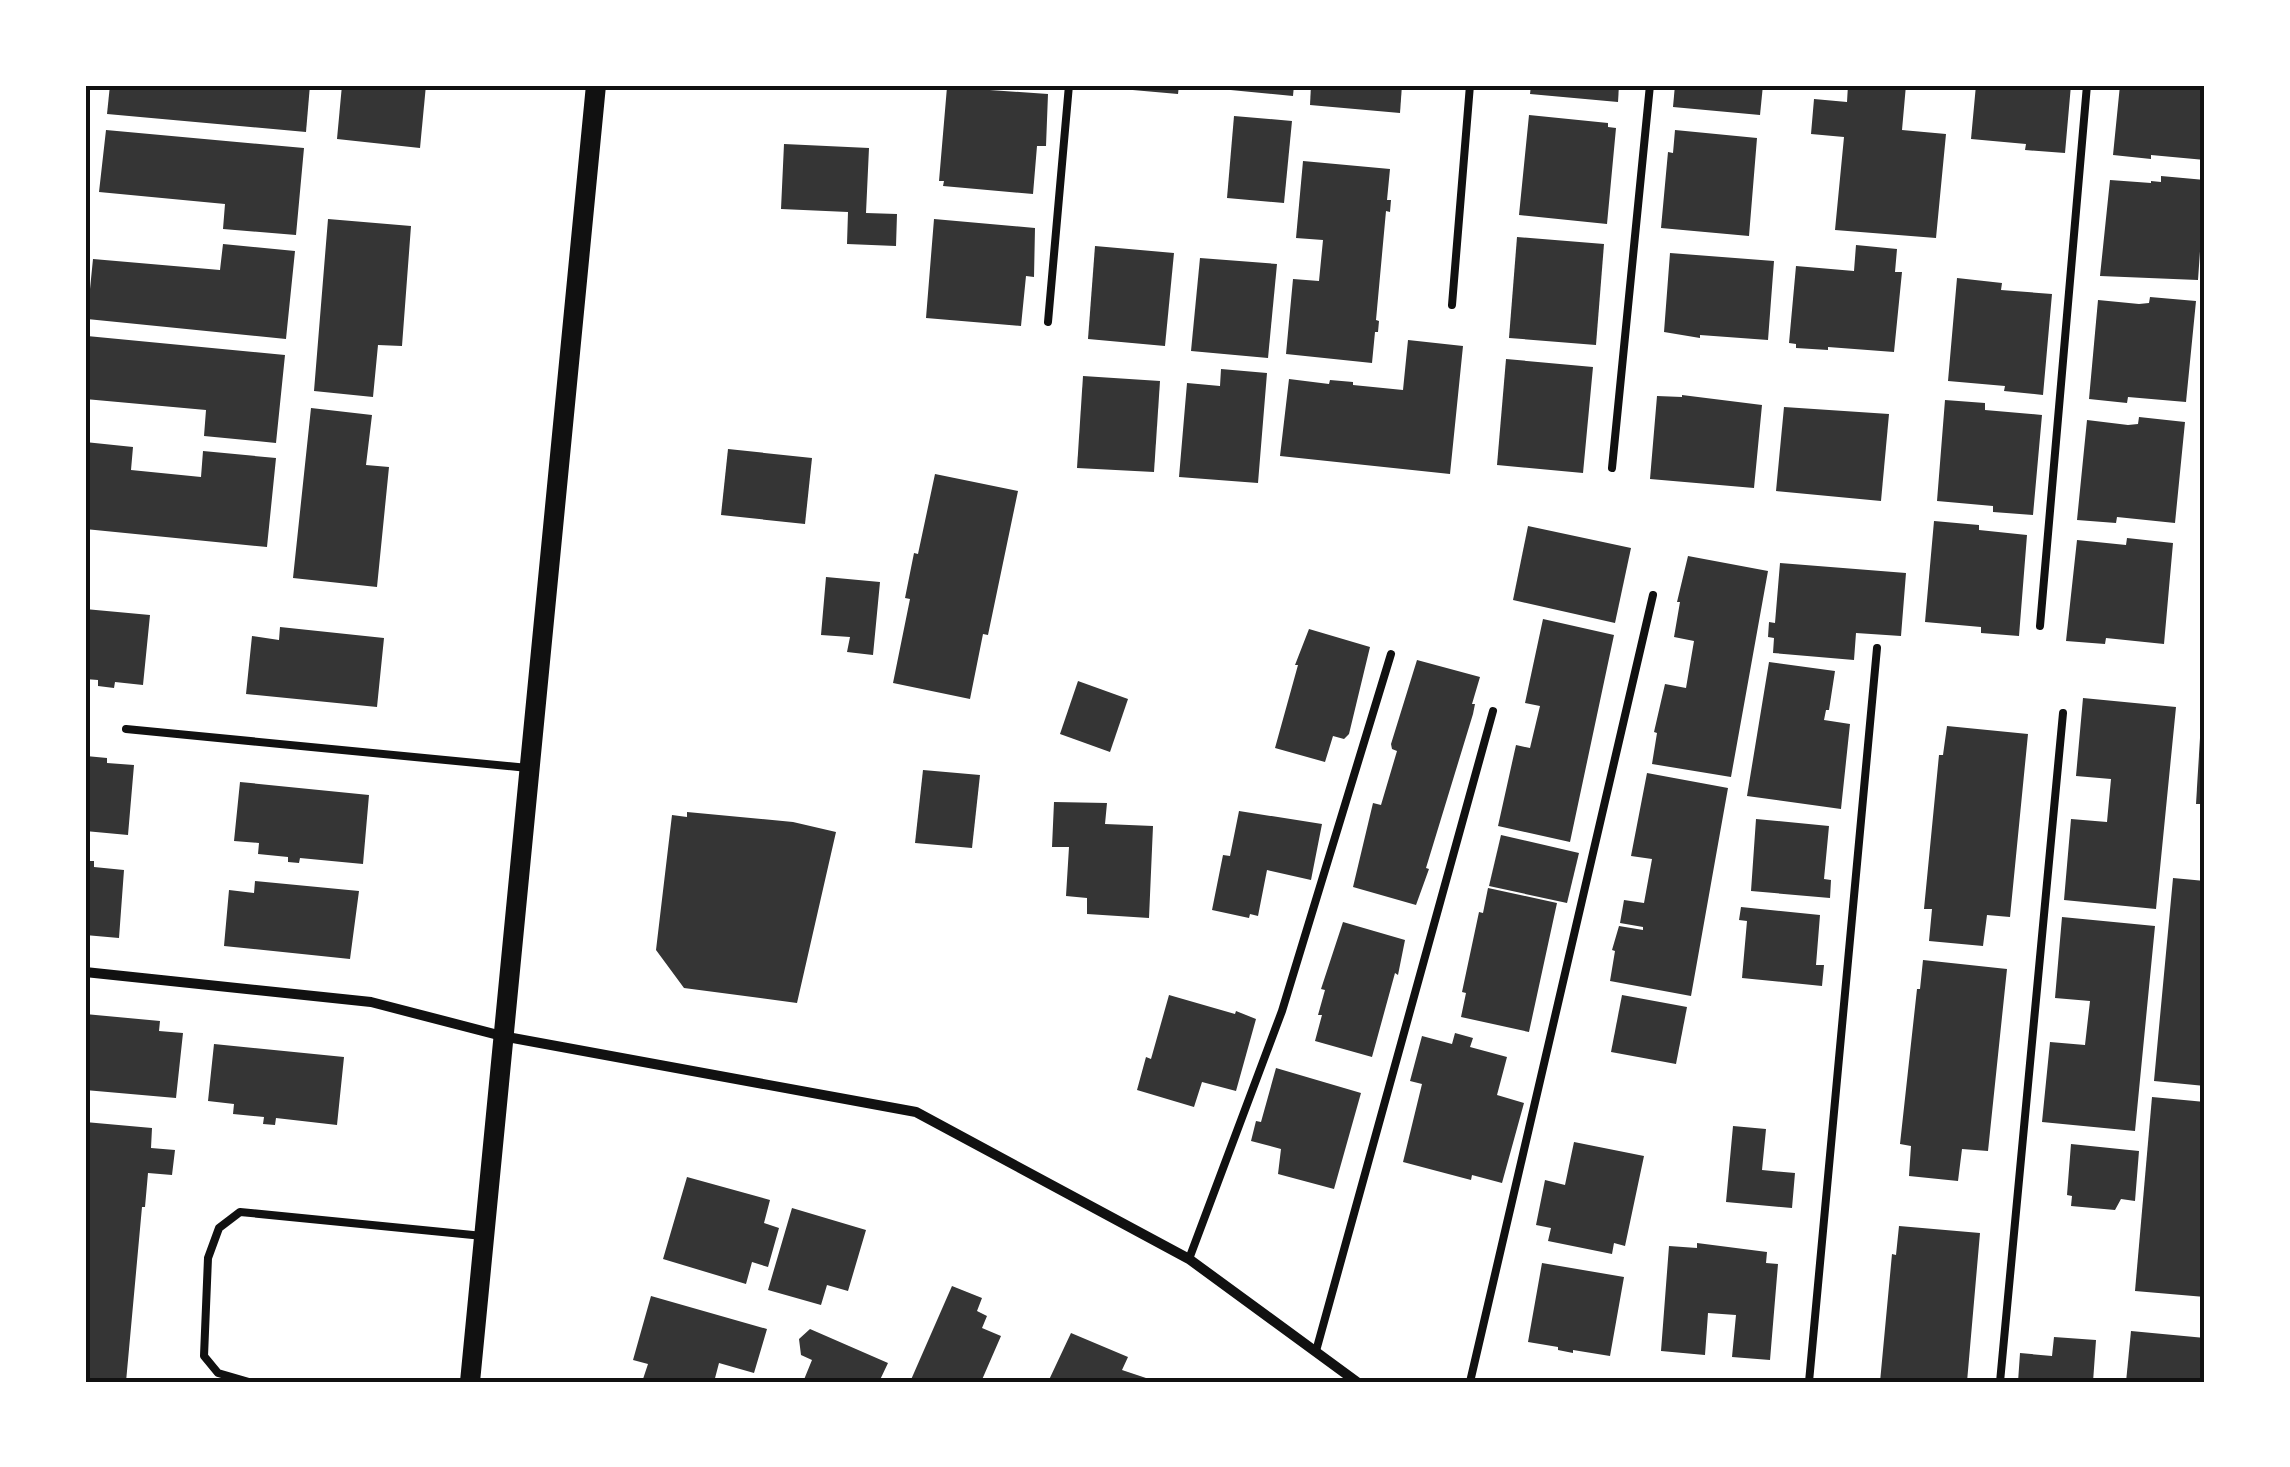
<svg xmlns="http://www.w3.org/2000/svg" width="2290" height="1467" viewBox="0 0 2290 1467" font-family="Mulish,sans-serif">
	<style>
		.building { fill: #353535 }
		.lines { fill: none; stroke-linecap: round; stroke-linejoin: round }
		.service { stroke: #111; stroke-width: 8 }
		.minor { stroke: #111; stroke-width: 10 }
		.secondary { stroke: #111; stroke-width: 20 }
		.neatline { fill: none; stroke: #111; stroke-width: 4 }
	</style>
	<rect width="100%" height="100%" fill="#fff"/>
	<!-- building -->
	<g class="building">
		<path d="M110 85H310L306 132 107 114Z"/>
		<path d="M342 85H426L420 148 337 139Z"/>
		<path d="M1110 85H1179L1178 94 1110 88Z"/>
		<path d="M1210 85H1294L1293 96 1210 88Z"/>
		<path d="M1311 85H1402L1400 113 1310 105Z"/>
		<path d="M1531 85H1619L1618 102 1530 94Z"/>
		<path d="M1675 85H1763L1760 115 1673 107Z"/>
		<path d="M1848 85H1906L1902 130 1946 134 1936 238 1835 230 1844 137 1811 134 1814 99 1847 102Z"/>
		<path d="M1976 85H2071L2065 153 2025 150 2026 144 1971 139Z"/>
		<path d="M2120 85H2205V160L2151 155V159L2113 155Z"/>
		<path d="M947 87 1048 94 1046 146H1037L1033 194 943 186 944 181H939Z"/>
		<path d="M1529 115 1608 123V127L1616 128 1607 224 1519 215Z"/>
		<path d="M1234 116 1292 121 1284 203 1227 198Z"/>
		<path d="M106 130 304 148 296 235 223 229 225 204 99 192Z"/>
		<path d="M1675 130 1757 138 1749 236 1661 228 1668 152 1673 153Z"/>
		<path d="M784 144 869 148 866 213 897 214 896 246 847 244 848 212 781 209Z"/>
		<path d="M1303 161 1390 169 1387 200H1391L1390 212 1386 211 1376 320 1379 321 1378 332H1375L1372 363 1286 354 1293 279 1319 281 1323 240 1296 238Z"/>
		<path d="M2161 176 2205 180 2198 280 2100 276 2110 180 2151 183V181L2161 182Z"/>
		<path d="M328 219 411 226 402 346 378 345 373 397 314 391Z"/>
		<path d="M934 219 1035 228 1034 277 1026 276 1021 326 926 318Z"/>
		<path d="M1517 237 1604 244 1596 345 1509 338Z"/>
		<path d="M223 244 295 251 286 339 87 319 93 259 220 270Z"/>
		<path d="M1856 245 1897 249 1895 272H1902L1894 352 1828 347V350L1796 348V344L1789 343 1796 266 1854 271Z"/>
		<path d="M1095 246 1174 253 1165 346 1088 339Z"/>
		<path d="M1670 253 1774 261 1768 340 1700 335V338L1664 332Z"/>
		<path d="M1200 258 1277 264 1268 358 1191 351Z"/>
		<path d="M1957 278 2002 283 2001 290 2052 294 2043 395 2004 391 2005 386 1948 381Z"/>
		<path d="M2150 297 2196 301 2186 402 2128 397 2127 403 2089 399 2098 300 2139 304 2149 303Z"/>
		<path d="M87 336 285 355 276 443 204 436 206 410 85 399Z"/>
		<path d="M1408 340 1463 346 1450 474 1280 456 1289 379 1329 384 1330 380 1353 382V385L1403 390Z"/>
		<path d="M1506 359 1593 367 1583 473 1497 465Z"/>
		<path d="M1221 369 1267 373 1258 483 1179 477 1187 383 1220 386Z"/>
		<path d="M1083 376 1160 381 1154 472 1077 468Z"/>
		<path d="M1682 395 1762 405 1754 488 1650 479 1657 396 1682 397Z"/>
		<path d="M1945 400 1985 403V410L2042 415 2033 515 1993 512V506L1937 501Z"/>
		<path d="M1784 407 1889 414 1881 501 1776 491Z"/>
		<path d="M311 408 372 415 366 465 389 467 377 587 293 578Z"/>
		<path d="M2139 417 2185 422 2175 523 2117 517 2116 523 2077 520 2087 420 2128 425 2138 424Z"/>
		<path d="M85 442 133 447 131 470 201 477 203 451 276 458 267 547 85 529Z"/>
		<path d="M728 449 812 458 805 524 721 515Z"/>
		<path d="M935 474 1018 491 988 635 983 634 970 699 893 683 910 599 905 598 914 553 918 554Z"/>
		<path d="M1934 521 1979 525V530L2027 535 2019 636 1981 633V627L1925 622Z"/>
		<path d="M1528 526 1631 548 1615 623 1513 600Z"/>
		<path d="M2127 538 2173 543 2164 644 2106 638 2105 644 2066 641 2077 540 2126 545Z"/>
		<path d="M1688 556 1768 571 1731 777 1652 764 1657 733 1654 732 1665 684 1686 688 1694 641 1674 637 1680 602H1677Z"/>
		<path d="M1780 563 1906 573 1901 636 1856 633 1854 660 1773 653 1774 638 1768 637 1769 622 1775 623Z"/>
		<path d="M826 577 880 582 873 655 847 652 850 637 821 635Z"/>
		<path d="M85 609 150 615 143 685 115 682 114 688 98 686V680L85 679Z"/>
		<path d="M1543 619 1614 635 1570 842 1498 826 1516 745 1530 748 1540 706 1525 703Z"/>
		<path d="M280 627 384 638 377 707 246 694 252 636 279 640Z"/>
		<path d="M1309 629 1370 647 1349 734 1344 739 1333 736 1325 762 1275 748 1298 665H1295Z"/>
		<path d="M1417 660 1480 677 1472 704H1475L1473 714 1426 868 1429 869 1416 905 1353 887 1373 803 1381 805 1397 751 1392 749 1391 744Z"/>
		<path d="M1769 662 1835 671 1829 710H1826L1824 720 1850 724 1841 809 1747 796Z"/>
		<path d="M1078 681 1128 699 1110 752 1060 734Z"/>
		<path d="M2083 698 2176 707 2156 909 2064 900 2071 819 2107 822 2111 779 2076 776Z"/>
		<path d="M1947 726 2028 734 2010 917 1987 915 1983 946 1929 941 1932 909H1924L1939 755H1943Z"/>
		<path d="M2200 738H2205V804H2196Z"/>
		<path d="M86 756 107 758V763L134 765 128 835 85 831Z"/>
		<path d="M923 770 980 775 972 848 915 843Z"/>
		<path d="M1647 773 1728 788 1691 996 1610 981 1615 951 1612 950 1619 926 1643 930V927L1620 923 1624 900 1644 903 1652 859 1631 856Z"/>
		<path d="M240 782 369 795 363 864 300 858 299 863 288 862V857L258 854 259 843 234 841Z"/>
		<path d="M1054 802 1107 803 1105 824 1153 826 1149 918 1087 914V898L1066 896 1069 847H1052Z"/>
		<path d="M1239 811 1322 824 1311 880 1267 870 1258 916 1250 914 1249 918 1212 910 1223 855 1230 856Z"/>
		<path d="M687 812 793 822 836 832 797 1003 684 988 656 950 672 815 687 817Z"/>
		<path d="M1756 819 1829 826 1824 879 1831 880 1830 898 1751 891Z"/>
		<path d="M1501 835 1579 853 1567 903 1489 886Z"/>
		<path d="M85 861H94V867L124 870 119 938 85 935Z"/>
		<path d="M2173 878 2205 881V1086L2154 1081Z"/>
		<path d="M255 881 359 891 350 959 224 946 229 890 254 893Z"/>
		<path d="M1488 888 1557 903 1529 1032 1461 1017 1466 993 1462 992 1479 912 1483 913Z"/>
		<path d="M1741 907 1820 915 1816 965H1824L1822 986 1742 978 1747 921 1739 920Z"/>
		<path d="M2062 917 2155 926 2135 1131 2042 1122 2050 1042 2085 1045 2090 1001 2055 998Z"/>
		<path d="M1343 922 1405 940 1398 975 1395 973 1372 1057 1315 1041 1322 1015H1318L1325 990 1321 989Z"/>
		<path d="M1923 960 2007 969 1988 1151 1962 1149 1958 1181 1909 1176 1911 1146 1900 1144 1917 989H1920Z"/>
		<path d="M1169 995 1235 1014 1236 1011 1256 1019 1236 1091 1202 1082 1194 1107 1137 1090 1146 1057 1151 1059Z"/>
		<path d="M1622 995 1687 1007 1676 1064 1611 1052Z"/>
		<path d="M85 1014 160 1021 159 1031 183 1033 176 1098 85 1090Z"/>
		<path d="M1455 1033 1473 1038 1470 1047 1507 1057 1497 1095 1524 1103 1502 1183 1472 1175 1471 1180 1403 1162 1422 1084 1410 1081 1422 1036 1452 1044Z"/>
		<path d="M214 1044 344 1057 337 1125 276 1118 275 1125 263 1124 264 1117 233 1114 234 1104 208 1101Z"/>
		<path d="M1276 1068 1361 1093 1334 1189 1278 1174 1281 1149 1251 1141 1256 1121 1261 1122Z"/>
		<path d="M2152 1097 2205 1102V1297L2135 1291Z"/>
		<path d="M85 1122 152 1128 151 1148 175 1150 172 1175 148 1173 145 1207H142L126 1382H85Z"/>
		<path d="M1733 1126 1766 1129 1762 1170 1795 1173 1792 1208 1726 1202Z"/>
		<path d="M1574 1142 1644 1156 1625 1246 1614 1243 1612 1254 1548 1241 1551 1228 1536 1225 1545 1180 1565 1185Z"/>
		<path d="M2071 1144 2139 1151 2135 1201 2121 1199 2115 1210 2071 1206 2072 1196 2067 1195Z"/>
		<path d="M687 1177 770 1200 764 1223 779 1228 768 1267 752 1262 746 1284 663 1259Z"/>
		<path d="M792 1208 866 1230 848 1291 827 1285 821 1305 768 1290Z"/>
		<path d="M1899 1226 1980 1233 1967 1382H1880L1892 1254 1896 1255Z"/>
		<path d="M1697 1243 1767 1252 1766 1263 1778 1264 1770 1360 1732 1357 1736 1315 1708 1313 1705 1355 1661 1351 1669 1246 1697 1248Z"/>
		<path d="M1542 1263 1624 1277 1610 1356 1573 1350V1353L1558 1350V1347L1528 1342Z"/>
		<path d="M952 1286 982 1298 977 1311 987 1316 982 1328 1001 1336 981 1382H910Z"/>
		<path d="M651 1296 767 1329 754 1373 719 1363 714 1382H654L643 1379 648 1364 633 1360Z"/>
		<path d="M810 1329 888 1363 879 1382H803L812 1360 801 1355 799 1339Z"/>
		<path d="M2131 1331 2205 1338V1382H2126Z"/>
		<path d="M1071 1333 1128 1357 1122 1370 1158 1382H1048Z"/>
		<path d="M2054 1337 2096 1340 2093 1382H2018L2020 1353 2052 1356Z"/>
	</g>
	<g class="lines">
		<!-- service -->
		<g class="service">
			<path d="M1452 305 1470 85"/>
			<path d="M1048 322 1069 85"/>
			<path d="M1612 468 1650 85"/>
			<path d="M2040 626 2087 85"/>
			<path d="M126 729 528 768"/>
			<path d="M1189 1259 1282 1011 1391 654"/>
			<path d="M1316 1351 1493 711"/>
			<path d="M249 1382 218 1373 204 1356 208 1258 219 1228 240 1212 483 1236"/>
			<path d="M1470 1382 1653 595"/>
			<path d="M1809 1382 1877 648"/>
			<path d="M2000 1382 2063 713"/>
		</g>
		<!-- minor -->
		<path class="minor" d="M85 972 371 1002 502 1036 916 1112 1189 1259 1357 1382"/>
		<!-- secondary -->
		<path class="secondary" d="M470 1382 596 85"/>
	</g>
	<!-- border -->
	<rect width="2290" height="1467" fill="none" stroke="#ffffff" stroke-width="175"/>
	<rect x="88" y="88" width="2114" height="1292" class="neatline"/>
</svg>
